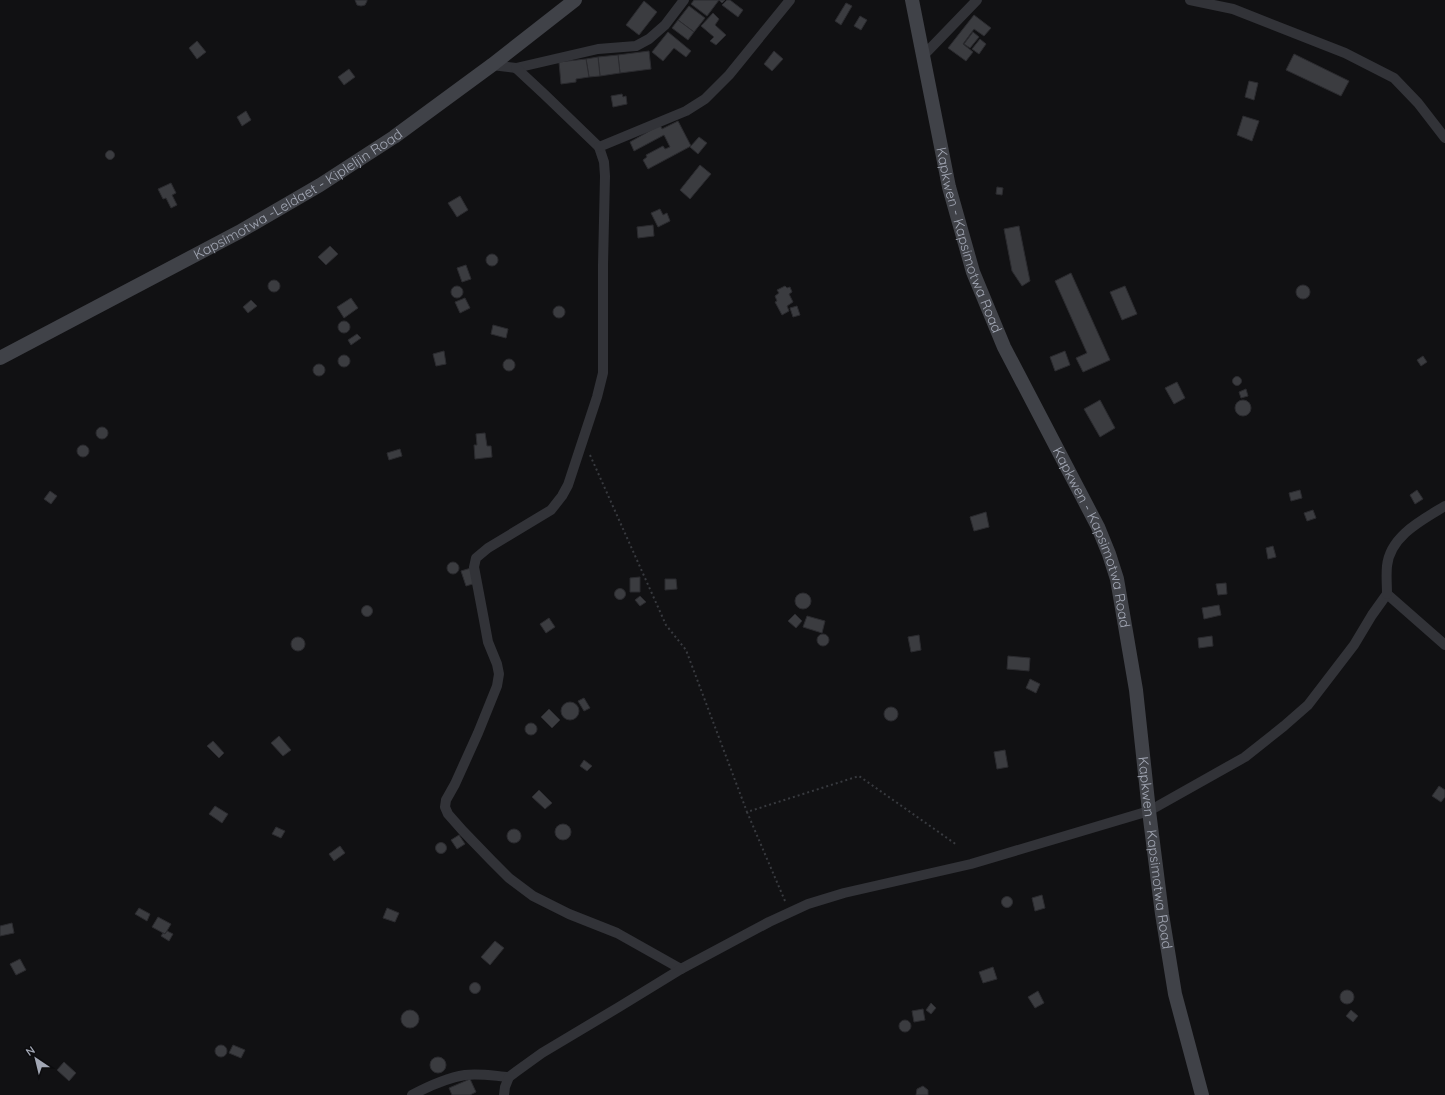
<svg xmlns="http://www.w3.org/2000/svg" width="1445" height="1095" viewBox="0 0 1445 1095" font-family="Quicksand,sans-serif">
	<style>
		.building { fill: #3b3c40; stroke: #2b2b2f }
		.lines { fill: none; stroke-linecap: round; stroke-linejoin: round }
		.path { stroke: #383a3f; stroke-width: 2; stroke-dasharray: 2 3; stroke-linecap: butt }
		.street { stroke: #323338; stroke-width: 10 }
		.secondary { stroke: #404248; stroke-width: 14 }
		.labels { text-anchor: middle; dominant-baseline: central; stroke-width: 4; stroke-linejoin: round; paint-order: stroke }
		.street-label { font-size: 14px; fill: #a2a7b4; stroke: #0c0c0e }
	</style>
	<rect width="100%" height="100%" fill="#111113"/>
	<!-- building -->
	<g class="building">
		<path d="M355 0H367V1L365 5 361 6 357 5Z"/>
		<path d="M694 0H725L722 3 719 0 707 16 691 4Z"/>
		<path d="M727 0H730L743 10 738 17 722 5Z"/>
		<path d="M644 1 657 12 639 35 626 25Z"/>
		<path d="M846 3 852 6 841 25 835 21Z"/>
		<path d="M689 6 705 18 694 32 678 20Z"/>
		<path d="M713 13 719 19 715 25 726 35 716 45 710 41 714 37 701 26Z"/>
		<path d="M974 15 991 28 984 36 974 29 963 44 973 52 966 61 948 48Z"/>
		<path d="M860 16 867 20 861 30 854 26Z"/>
		<path d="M678 20 694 32 688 40 672 28Z"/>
		<path d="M668 32 691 51 686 57 674 48 663 61 652 52Z"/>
		<path d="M973 32 979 37 970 48 964 44Z"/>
		<path d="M980 39 986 44 979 54 972 49Z"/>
		<path d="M197 41 206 52 197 59 189 48Z"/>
		<path d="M649 51 651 69 620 73 618 55Z"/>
		<path d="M774 51 783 59 772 71 764 64Z"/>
		<path d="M1294 54 1349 81 1341 96 1286 70Z"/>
		<path d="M618 55 620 73 600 76 598 57Z"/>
		<path d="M598 57 600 76 589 77 586 59Z"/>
		<path d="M586 59 589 77 576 79V82L561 84 559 62Z"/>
		<path d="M349 69 355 77 344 85 338 77Z"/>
		<path d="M1249 81 1258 83 1254 100 1245 97Z"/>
		<path d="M622 94 623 97 626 96 627 104 613 107 611 96Z"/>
		<path d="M246 111 251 120 242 126 237 117Z"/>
		<path d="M1243 116 1259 121 1252 141 1237 135Z"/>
		<path d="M678 121 691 146 648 169 643 160 647 157 646 155 663 146 665 149 670 147 664 135 634 151 630 142 660 125 662 129Z"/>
		<path d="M699 137 707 143 698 154 690 147Z"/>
		<circle cx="110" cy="155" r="4.5"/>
		<path d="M700 165 711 174 690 199 680 190Z"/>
		<path d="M171 183 176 193 172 195 177 205 171 208 166 198 163 199 158 189Z"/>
		<path d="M997 187 1003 188 1002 195 996 194Z"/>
		<path d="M460 196 468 210 457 217 448 203Z"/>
		<path d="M660 209 663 215 667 213 670 221 658 227 651 213Z"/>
		<path d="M653 225 654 236 638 238 637 227Z"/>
		<path d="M1019 226 1030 281 1022 286 1012 271 1004 229Z"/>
		<path d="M330 246 338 254 326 265 318 257Z"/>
		<circle cx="492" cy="260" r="6"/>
		<path d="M466 265 471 279 462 282 457 268Z"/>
		<path d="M1071 273 1110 360 1083 372 1076 358 1087 353 1055 281Z"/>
		<circle cx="274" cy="286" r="6"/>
		<circle cx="1303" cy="292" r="7"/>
		<circle cx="457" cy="292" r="6"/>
		<path d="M785 286 787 288 790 287 792 292 789 294 793 302 787 306 789 311 782 315 775 302 777 301 775 296 779 293 777 290Z"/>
		<path d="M1125 286 1137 314 1122 320 1110 292Z"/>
		<path d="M351 298 358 308 344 318 337 307Z"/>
		<path d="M465 298 470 308 460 313 455 302Z"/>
		<path d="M251 300 257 306 248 313 243 307Z"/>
		<circle cx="559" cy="312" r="6"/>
		<path d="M797 306 800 315 793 317 790 308Z"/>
		<circle cx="344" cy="327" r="6"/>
		<path d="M493 325 508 329 506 338 491 334Z"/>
		<path d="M357 334 361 338 351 345 348 340Z"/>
		<path d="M444 351 446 364 436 366 433 354Z"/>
		<path d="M1065 351 1070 365 1055 371 1050 357Z"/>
		<circle cx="344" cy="361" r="6"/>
		<path d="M1423 356 1427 362 1421 366 1417 360Z"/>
		<circle cx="509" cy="365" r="6"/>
		<circle cx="319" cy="370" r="6"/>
		<circle cx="1237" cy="381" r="4.5"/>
		<path d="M1177 382 1185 398 1174 404 1165 388Z"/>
		<path d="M1246 389 1248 396 1241 398 1239 392Z"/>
		<path d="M1100 400 1115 428 1100 437 1084 409Z"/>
		<circle cx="1243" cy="408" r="8"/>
		<circle cx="102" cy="433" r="6"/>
		<path d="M485 433 487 446H491L492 457 475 459 474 445H477L476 434Z"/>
		<circle cx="83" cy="451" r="6"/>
		<path d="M400 449 402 456 389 460 387 453Z"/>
		<path d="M1300 490 1302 498 1291 501 1289 493Z"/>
		<path d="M1417 490 1423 499 1415 504 1410 495Z"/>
		<path d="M50 491 57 496 51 504 44 499Z"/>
		<path d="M1313 510 1316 518 1307 521 1304 513Z"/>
		<path d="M986 512 989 527 974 531 970 517Z"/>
		<path d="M1273 546 1276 557 1268 559 1266 548Z"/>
		<circle cx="453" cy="568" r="6"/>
		<path d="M471 568 476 583 466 586 461 571Z"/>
		<path d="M640 577V592H630V578Z"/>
		<path d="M665 579H676L677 589 665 590Z"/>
		<path d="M1226 583 1227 594 1218 595 1216 584Z"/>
		<circle cx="620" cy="594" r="5.5"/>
		<circle cx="803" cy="601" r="8"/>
		<path d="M640 596 646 602 640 606 635 600Z"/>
		<path d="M1219 605 1221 615 1204 619 1202 608Z"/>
		<circle cx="367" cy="611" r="5.5"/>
		<path d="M795 614 802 621 796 628 788 621Z"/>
		<path d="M807 616 825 621 822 633 803 627Z"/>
		<path d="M549 618 555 627 546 633 540 624Z"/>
		<circle cx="823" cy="640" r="6"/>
		<path d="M919 635 921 650 911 652 908 637Z"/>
		<path d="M1212 636 1213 646 1199 648 1198 638Z"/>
		<circle cx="298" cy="644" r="7"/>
		<path d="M1008 656 1030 658 1029 671 1007 669Z"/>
		<path d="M1030 679 1040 684 1036 693 1026 688Z"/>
		<path d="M584 698 590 708 584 711 578 701Z"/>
		<circle cx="570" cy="711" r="9"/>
		<circle cx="891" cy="714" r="7"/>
		<path d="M549 709 560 720 552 728 541 717Z"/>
		<circle cx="531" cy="729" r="6"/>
		<path d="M279 736 291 750 283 756 271 743Z"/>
		<path d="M213 741 224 753 219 758 207 746Z"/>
		<path d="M1005 750 1008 767 997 769 994 752Z"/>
		<path d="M584 760 592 766 587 771 580 766Z"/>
		<path d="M1439 786 1445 790V797L1441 802 1432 796Z"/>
		<path d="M539 790 552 803 545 809 532 797Z"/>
		<path d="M215 806 228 814 222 823 209 814Z"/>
		<circle cx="563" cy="832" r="8"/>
		<path d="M276 827 285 831 281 838 272 834Z"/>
		<circle cx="514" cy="836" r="7"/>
		<path d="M459 835 465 844 457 849 451 840Z"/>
		<circle cx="441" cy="848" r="5.5"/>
		<path d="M340 846 345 853 334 861 329 854Z"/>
		<path d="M1042 895 1045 908 1035 911 1032 898Z"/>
		<circle cx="1007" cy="902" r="5.5"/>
		<path d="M139 908 150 914 147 921 135 914Z"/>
		<path d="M387 908 399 913 395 922 383 918Z"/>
		<path d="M158 917 171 924 165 934 152 927Z"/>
		<path d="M12 923 14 933 0 936V926Z"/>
		<path d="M167 931 173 934 169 941 161 936 163 933 165 934Z"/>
		<path d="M495 941 504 948 490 965 481 957Z"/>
		<path d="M20 959 26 970 16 975 10 964Z"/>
		<path d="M993 967 997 979 983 983 979 972Z"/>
		<circle cx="475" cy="988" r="5.5"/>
		<circle cx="1347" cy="997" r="7"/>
		<path d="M1038 991 1044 1003 1035 1008 1028 997Z"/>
		<path d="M931 1003 936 1008 931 1014 926 1010Z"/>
		<path d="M923 1009 925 1020 914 1022 912 1011Z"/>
		<circle cx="410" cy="1019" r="9"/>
		<path d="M1351 1010 1358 1016 1353 1022 1346 1016Z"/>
		<circle cx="905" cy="1026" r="6"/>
		<circle cx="221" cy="1051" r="6"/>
		<path d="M233 1045 245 1050 241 1058 229 1053Z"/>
		<circle cx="438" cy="1065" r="8"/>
		<path d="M64 1062 76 1073 69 1081 57 1070Z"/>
		<path d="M470 1079 476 1092 470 1095H452L449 1088Z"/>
		<path d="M923 1086 928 1090V1095H916L917 1089Z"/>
	</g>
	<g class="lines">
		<!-- path -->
		<g class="path">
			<path d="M590 455 666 625 686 650 747 812"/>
			<path d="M785 901 747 812 859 776 957 845"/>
		</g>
		<!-- street -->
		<g class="street">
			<path d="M1190 0 1233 9 1345 53 1394 78 1418 103 1445 138"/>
			<path d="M922 57 977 0"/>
			<path d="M492 65 516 68 598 49 636 46 649 39 665 25 684 0"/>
			<path d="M516 68 544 94 599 147 604 162 605 176 603 265V373L597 397 568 485 562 496 551 510 488 548 476 558 474 567 484 620 488 642 497 664 499 674 497 686 478 733 455 784 446 800 445 807 448 814 463 831 492 861 509 878 533 896 569 914 617 933 681 969 769 922 808 904 844 893 971 864 1149 811 1245 757 1284 726 1308 705 1354 645 1372 615 1387 594 1445 645"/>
			<path d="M599 147 686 111 705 99 729 75 790 0"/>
			<path d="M1387 594C1387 585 1386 575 1387 566 1390 536 1422 520 1445 506"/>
			<path d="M412 1095C429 1086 446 1078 465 1075 479 1073 495 1076 509 1077"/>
			<path d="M504 1095 505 1087 509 1077 517 1071 542 1053 619 1007 681 969"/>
		</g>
		<!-- secondary -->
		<g class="secondary">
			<path id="s1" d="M912 0 949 187 973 272 1004 347 1098 527 1109 554 1117 579 1136 690 1149 811 1162 914 1175 994 1202 1095"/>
			<path id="s2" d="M0 358 239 232 320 185 394 137 492 65 575 0"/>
		</g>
	</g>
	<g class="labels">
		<!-- street labels -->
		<g class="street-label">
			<text stroke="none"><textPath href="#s2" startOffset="340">Kapsimotwa -Leldaet - Kipleljin Road</textPath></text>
			<text stroke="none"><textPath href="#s1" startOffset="247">Kapkwen - Kapsimotwa Road</textPath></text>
			<text stroke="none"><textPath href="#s1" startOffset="571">Kapkwen - Kapsimotwa Road</textPath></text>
			<text stroke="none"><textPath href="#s1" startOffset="895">Kapkwen - Kapsimotwa Road</textPath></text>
		</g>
	</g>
	<!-- north arrow -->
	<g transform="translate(36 1059) rotate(325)" stroke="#0c0c0e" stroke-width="3" paint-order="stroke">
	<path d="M0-3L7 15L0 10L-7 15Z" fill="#a2a7b4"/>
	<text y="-6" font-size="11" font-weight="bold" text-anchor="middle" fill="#a2a7b4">N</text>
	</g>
</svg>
